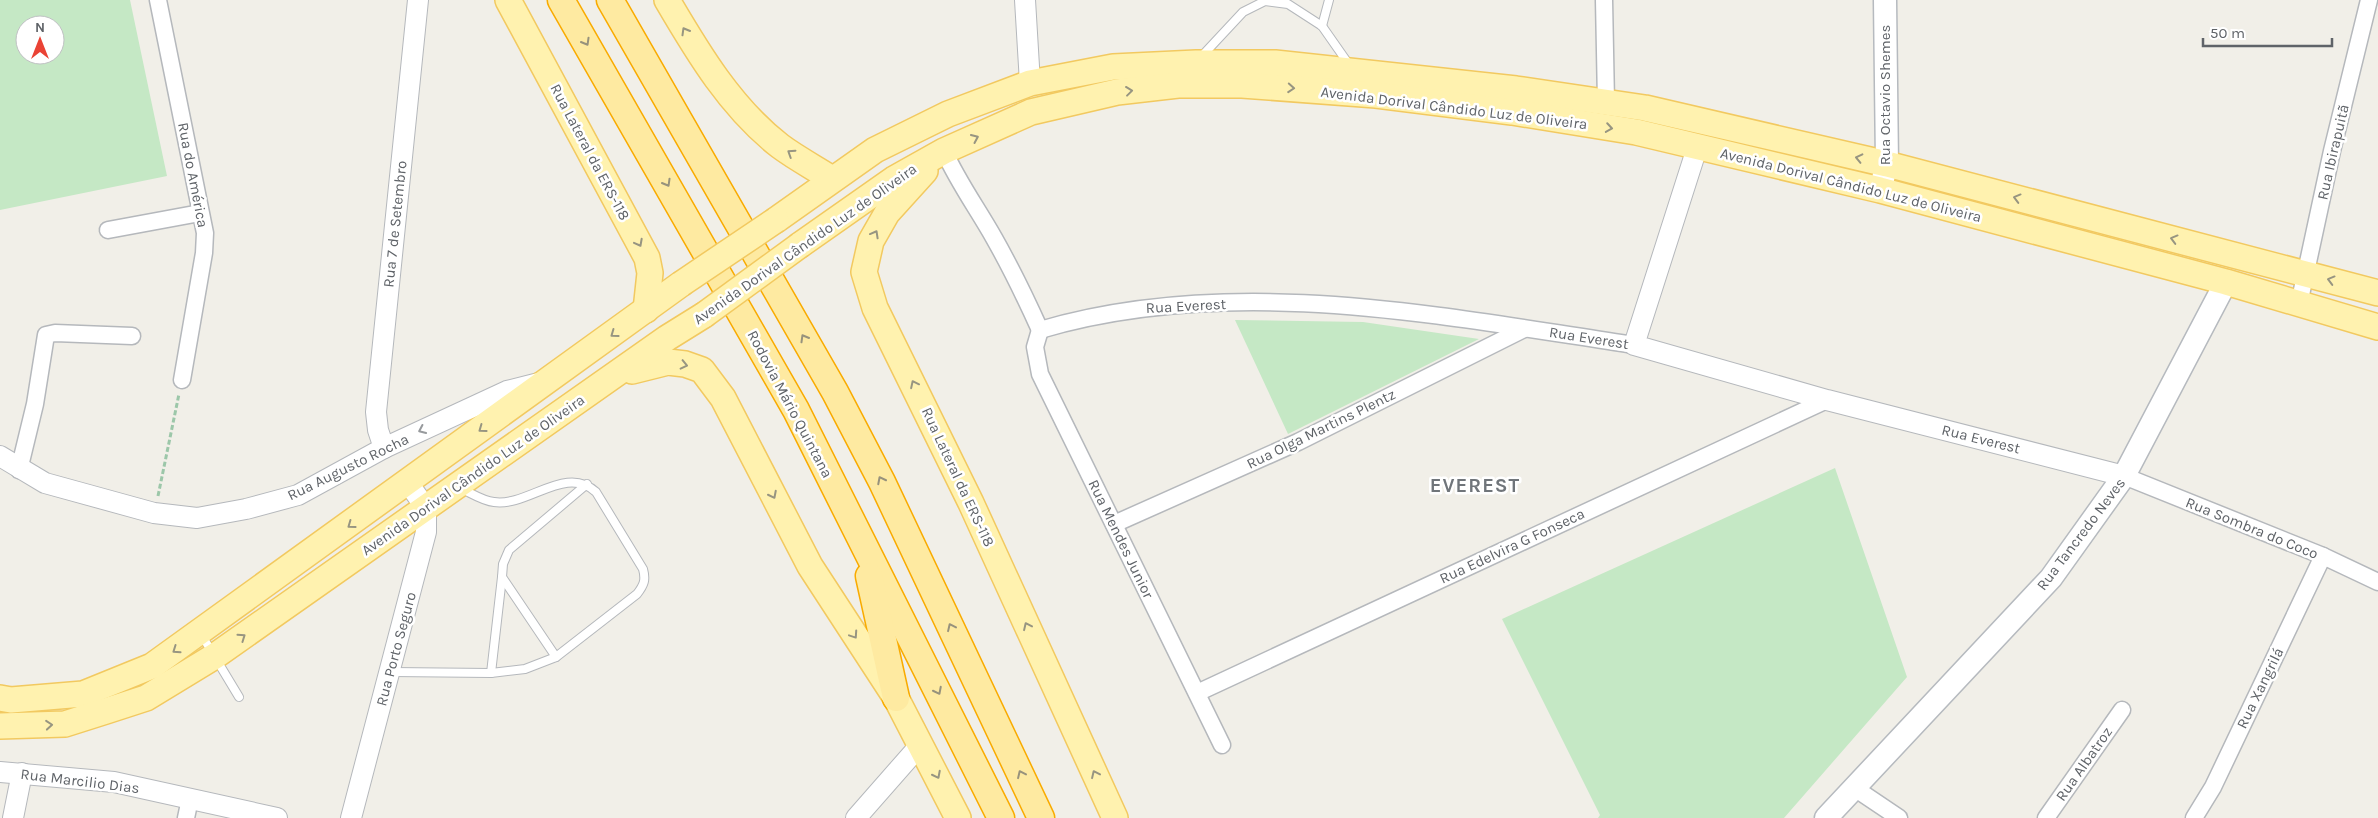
<svg xmlns="http://www.w3.org/2000/svg" width="2378" height="818" viewBox="0 0 2378 818" font-family="Karla,sans-serif">
	<style>
		.green { fill: #c5e8c5; fill-rule: evenodd }
		.lines { fill: none; stroke-linecap: round; stroke-linejoin: round }
		.service-casing { stroke: #b5b8bc; stroke-width: 10 }
		.minor-casing { stroke: #b5b8bc; stroke-width: 19 }
		.tertiary-casing { stroke: #b5b8bc; stroke-width: 22 }
		.secondary-casing { stroke: #b6babf; stroke-width: 25 }
		.primary-casing { stroke: #f2c960; stroke-width: 28 }
		.trunk-casing { stroke: #f9ab00; stroke-width: 29 }
		.path { stroke: #9cc7a9; stroke-width: 3; stroke-dasharray: 5 2.5; stroke-linecap: butt }
		.service { stroke: #fff; stroke-width: 8 }
		.minor { stroke: #fff; stroke-width: 16 }
		.tertiary { stroke: #fff; stroke-width: 20 }
		.secondary { stroke: #fff; stroke-width: 22 }
		.primary { stroke: #fff2af; stroke-width: 25 }
		.trunk { stroke: #feeaa1; stroke-width: 26 }
		.primary-bridge-casing { stroke: #f2c960; stroke-width: 28; stroke-linecap: butt }
		.primary-bridge { stroke: #fff2af; stroke-width: 25 }
		.oneway { stroke: #979581 }
		.oneway2 { stroke: #97927c }
		.oneway3 { stroke: #979a9d }
		.labels { text-anchor: middle; dominant-baseline: central; stroke-width: 5; stroke-linejoin: round; paint-order: stroke }
		.street-label { font-size: 15px; fill: #5f6368; stroke: #fff }
		.district-label { font-size: 20px; font-weight: bold; letter-spacing: 1px; fill: #70757a; stroke: #fff }
	</style>
	<rect width="100%" height="100%" fill="#f1efe8"/>
	<!-- green -->
	<g class="green">
		<path d="M0 0H130L167 176 0 210ZM25 25H55V55H25Z"/>
		<path d="M1235 320 1363 322 1479 339 1288 434Z"/>
		<path d="M1835 468 1907 677 1784 818H1598L1600 815 1502 619Z"/>
	</g>
	<g class="lines">
		<defs>
			<g id="service">
				<path d="M1322 26 1329 0"/>
				<path d="M1201 57 1243 12 1265 1 1288 4 1322 26 1350 66"/>
				<path d="M201 634 239 697"/>
				<path d="M556 657 502 577 503 564 509 550 587 484"/>
				<path d="M391 672 491 673 525 669 556 657 637 594C644 585 646 580 643 569L596 492C566 464 528 507 494 502 483 501 471 493 462 489"/>
				<path d="M491 673 502 577"/>
			</g>
			<g id="minor">
				<path d="M158 0 205 233 204 253 182 380"/>
				<path d="M1604 0 1606 102"/>
				<path d="M944 151C958 182 977 208 994 238 1011 268 1026 299 1040 330"/>
				<path d="M108 230 200 213"/>
				<path d="M2299 304 2332 151 2369 0"/>
				<path d="M1040 330C1233 273 1440 316 1634 345"/>
				<path d="M1040 330 1035 347 1040 374 1222 745"/>
				<path d="M19 470 35 404 46 335 55 333 132 336"/>
				<path d="M2124 476 2323 556 2378 582"/>
				<path d="M1114 524 1298 442 1524 329"/>
				<path d="M1197 693 1827 400"/>
				<path d="M1853 787 1899 818"/>
				<path d="M186 818 190 799"/>
				<path d="M2046 818 2122 710"/>
				<path d="M2194 818 2213 787 2323 556"/>
			</g>
			<g id="tertiary">
				<path d="M1025 0 1030 83"/>
				<path d="M1697 148 1634 345 1827 400 2124 476"/>
				<path d="M384 448 378 430 376 412 418 0"/>
				<path d="M0 456 45 483 154 513 197 518 246 509 298 495 384 448 507 391 539 383"/>
				<path d="M0 772 114 782 277 818"/>
				<path d="M13 818 22 773"/>
				<path d="M351 818 426 532V508L408 483"/>
				<path d="M856 818 921 744"/>
			</g>
			<g id="secondary">
				<path d="M1880 190 1887 164 1885 0"/>
				<path d="M1826 818 2051 578 2124 476 2226 282"/>
			</g>
			<g id="primary">
				<path d="M508 0 647 258 650 273 646 310"/>
				<path d="M667 0C698 53 731 108 780 146 796 158 815 168 832 179"/>
				<path d="M925 171 887 213 871 241 864 272 875 308 971 503 1115 818"/>
				<path d="M776 220 875 150 948 114 1030 83 1113 67 1196 63H1275L1516 89 1645 108 1887 164 2378 293"/>
				<path d="M800 245 894 179 944 151 1031 112 1117 92 1178 85H1242L1376 95 1512 112 1636 132 1880 190 2226 282 2378 327"/>
				<path d="M632 371 668 362 685 364 702 370 723 398 810 566 896 698 958 818"/>
				<path d="M0 698 11 700 83 694 152 666 681 284"/>
				<path d="M0 726 65 724 106 711 146 698 215 656 667 338 704 315"/>
			</g>
			<g id="trunk">
				<path d="M561 0 796 410 1001 818"/>
				<path d="M610 0 835 392 882 482 1041 818"/>
				<path d="M869 576 896 698"/>
			</g>
		</defs>
		<!-- service casing -->
		<use href="#service" class="service-casing"/>
		<!-- minor casing -->
		<use href="#minor" class="minor-casing"/>
		<!-- tertiary casing -->
		<use href="#tertiary" class="tertiary-casing"/>
		<!-- secondary casing -->
		<use href="#secondary" class="secondary-casing"/>
		<!-- primary casing -->
		<use href="#primary" class="primary-casing"/>
		<!-- trunk casing -->
		<use href="#trunk" class="trunk-casing"/>
		<!-- path -->
		<path class="path" d="M158 496 179 394"/>
		<!-- service -->
		<use href="#service" class="service"/>
		<!-- minor -->
		<use href="#minor" class="minor"/>
		<!-- tertiary -->
		<use href="#tertiary" class="tertiary"/>
		<!-- secondary -->
		<use href="#secondary" class="secondary"/>
		<!-- primary -->
		<use href="#primary" class="primary"/>
		<!-- trunk -->
		<use href="#trunk" class="trunk"/>
		<defs>
			<g id="primary-bridge">
				<path d="M681 284 776 220"/>
				<path d="M704 315 800 245"/>
			</g>
		</defs>
		<!-- primary-bridge casing -->
		<use href="#primary-bridge" class="primary-bridge-casing"/>
		<!-- primary-bridge -->
		<use href="#primary-bridge" class="primary-bridge"/>
	</g>
	<!-- one-way arrows -->
	<defs><path id="oneway-chevron" d="M-2-3.5L2.5 0L-2 3.5" fill="none" stroke-width="1.6" stroke-linecap="round" stroke-linejoin="round" transform="scale(1.25)"/></defs>
	<g class="oneway">
		<use href="#oneway-chevron" transform="translate(685 31) rotate(-120)"/>
		<use href="#oneway-chevron" transform="translate(1291 88) rotate(4)"/>
		<use href="#oneway-chevron" transform="translate(1129 91) rotate(-7)"/>
		<use href="#oneway-chevron" transform="translate(1609 128) rotate(9)"/>
		<use href="#oneway-chevron" transform="translate(975 138) rotate(-24)"/>
		<use href="#oneway-chevron" transform="translate(791 153) rotate(-147)"/>
		<use href="#oneway-chevron" transform="translate(1859 158) rotate(-167)"/>
		<use href="#oneway-chevron" transform="translate(2017 198) rotate(-165)"/>
		<use href="#oneway-chevron" transform="translate(875 234) rotate(-61)"/>
		<use href="#oneway-chevron" transform="translate(2174 239) rotate(-165)"/>
		<use href="#oneway-chevron" transform="translate(639 243) rotate(62)"/>
		<use href="#oneway-chevron" transform="translate(2331 280) rotate(-165)"/>
		<use href="#oneway-chevron" transform="translate(614 334) rotate(144)"/>
		<use href="#oneway-chevron" transform="translate(684 365) rotate(13)"/>
		<use href="#oneway-chevron" transform="translate(914 384) rotate(-116)"/>
		<use href="#oneway-chevron" transform="translate(482 429) rotate(144)"/>
		<use href="#oneway-chevron" transform="translate(773 495) rotate(63)"/>
		<use href="#oneway-chevron" transform="translate(351 525) rotate(144)"/>
		<use href="#oneway-chevron" transform="translate(1027 626) rotate(-115)"/>
		<use href="#oneway-chevron" transform="translate(854 635) rotate(56)"/>
		<use href="#oneway-chevron" transform="translate(242 637) rotate(-35)"/>
		<use href="#oneway-chevron" transform="translate(176 650) rotate(145)"/>
		<use href="#oneway-chevron" transform="translate(49 725) rotate(-5)"/>
		<use href="#oneway-chevron" transform="translate(1095 774) rotate(-115)"/>
		<use href="#oneway-chevron" transform="translate(937 775) rotate(63)"/>
	</g>
	<g class="oneway2">
		<use href="#oneway-chevron" transform="translate(586 42) rotate(60)"/>
		<use href="#oneway-chevron" transform="translate(667 183) rotate(60)"/>
		<use href="#oneway-chevron" transform="translate(804 338) rotate(-120)"/>
		<use href="#oneway-chevron" transform="translate(881 480) rotate(-117)"/>
		<use href="#oneway-chevron" transform="translate(951 627) rotate(-115)"/>
		<use href="#oneway-chevron" transform="translate(938 691) rotate(63)"/>
		<use href="#oneway-chevron" transform="translate(1021 774) rotate(-115)"/>
	</g>
	<use class="oneway3" href="#oneway-chevron" transform="translate(422 430) rotate(155)"/>
	<g class="labels">
		<!-- street labels -->
		<g class="street-label">
			<text transform="translate(1885 95) rotate(-90)">Rua Octavio Shemes</text>
			<text transform="translate(1454 108) rotate(7)">Avenida Dorival Cândido Luz de Oliveira</text>
			<text transform="translate(590 152) rotate(62)">Rua Lateral da ERS-118</text>
			<text transform="translate(2333 152) rotate(-77)">Rua Ibirapuitã</text>
			<text transform="translate(193 175) rotate(79)">Rua do América</text>
			<text transform="translate(1851 185) rotate(14)">Avenida Dorival Cândido Luz de Oliveira</text>
			<text transform="translate(395 224) rotate(-84)">Rua 7 de Setembro</text>
			<text transform="translate(805 244) rotate(-35)">Avenida Dorival Cândido Luz de Oliveira</text>
			<text transform="translate(1186 306) rotate(-3)">Rua Everest</text>
			<text transform="translate(1589 338) rotate(9)">Rua Everest</text>
			<text transform="translate(790 404) rotate(62)">Rodovia Mário Quintana</text>
			<text transform="translate(1321 429) rotate(-26)">Rua Olga Martins Plentz</text>
			<text transform="translate(1981 439) rotate(14)">Rua Everest</text>
			<text transform="translate(348 467) rotate(-26)">Rua Augusto Rocha</text>
			<text transform="translate(473 475) rotate(-35)">Avenida Dorival Cândido Luz de Oliveira</text>
			<text transform="translate(958 477) rotate(65)">Rua Lateral da ERS-118</text>
			<text transform="translate(2252 528) rotate(22)">Rua Sombra do Coco</text>
			<text transform="translate(2081 534) rotate(-53)">Rua Tancredo Neves</text>
			<text transform="translate(1121 539) rotate(64)">Rua Mendes Junior</text>
			<text transform="translate(1512 546) rotate(-25)">Rua Edelvira G Fonseca</text>
			<text transform="translate(396 649) rotate(-75)">Rua Porto Seguro</text>
			<text transform="translate(2260 688) rotate(-64)">Rua Xangrilá</text>
			<text transform="translate(2084 764) rotate(-55)">Rua Albatroz</text>
			<text transform="translate(80 781) rotate(7)">Rua Marcilio Dias</text>
		</g>
		<!-- district labels -->
		<g class="district-label">
			<text x="1475" y="485">EVEREST</text>
		</g>
	</g>
	<!-- north arrow -->
	<g transform="translate(40 40)"><circle r="24" fill="#ffffff" stroke="#bfc1c3"/>
	<path d="M0-4L9 19L0 12L-9 19Z" fill="#ea4335"/>
	<text y="-8" font-size="14" font-weight="bold" text-anchor="middle" fill="#5f6368">N</text>
	</g>
	<!-- scale -->
	<path d="M2203 38v8h129v-8" fill="none" stroke="#5f6368" stroke-width="2.5"/>
	<text x="2210" y="38" font-size="15" fill="#5f6368" stroke="#ffffff" stroke-width="4" paint-order="stroke">50 m</text>
</svg>
